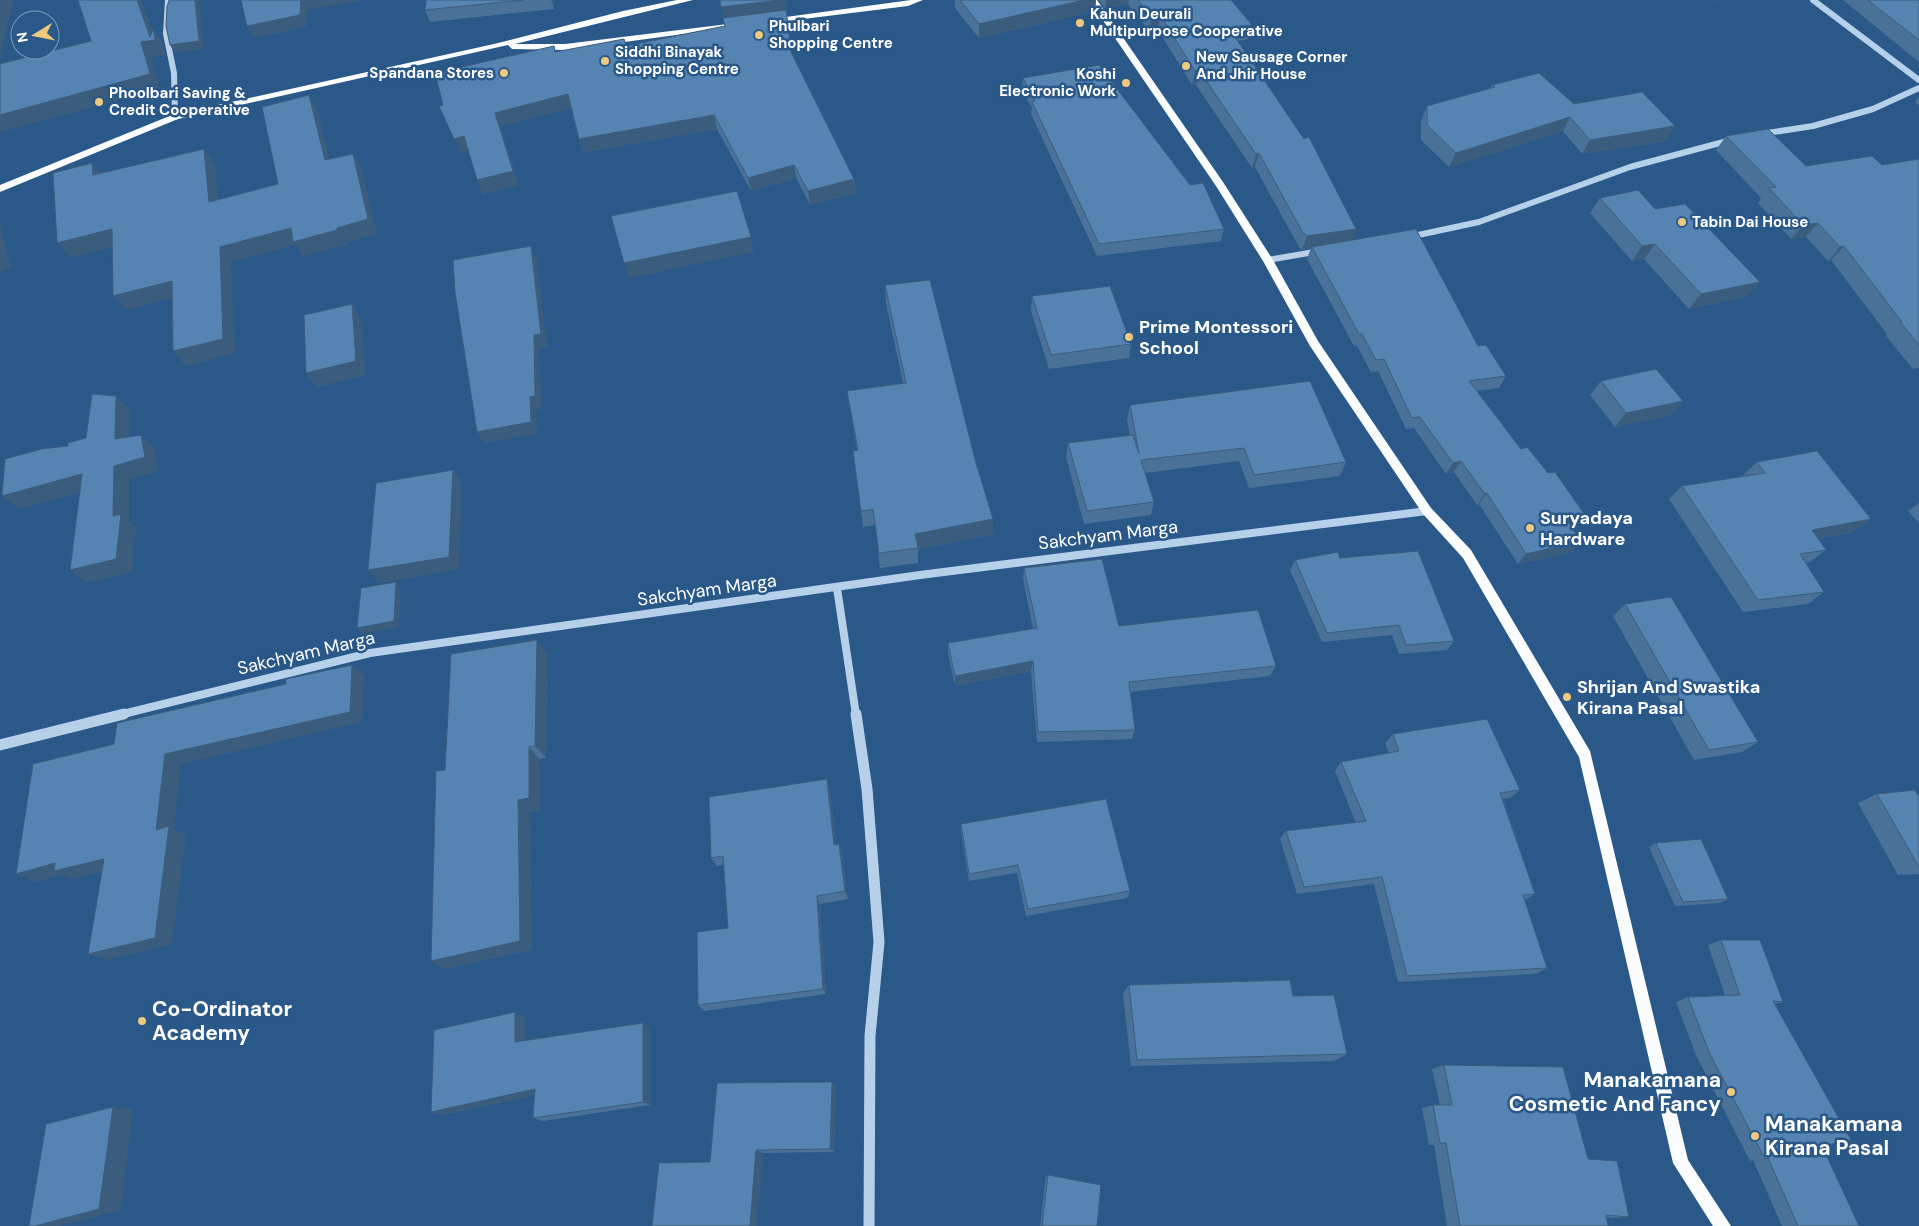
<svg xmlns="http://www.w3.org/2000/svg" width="1919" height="1226" viewBox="0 0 1919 1226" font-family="'DM Sans',sans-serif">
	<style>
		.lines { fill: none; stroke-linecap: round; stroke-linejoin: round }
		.minor-far2 { stroke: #b7d0e9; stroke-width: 6 }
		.minor-far1 { stroke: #b7d0e9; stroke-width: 8 }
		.minor { stroke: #b7d0e9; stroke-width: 11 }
		.major { fill: #fafcfe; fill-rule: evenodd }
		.wall { fill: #4a7299 }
		.shaded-wall { fill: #3c5c7d }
		.building { fill: #5684b2; stroke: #3c5c7d }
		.poi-dot { fill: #efc97f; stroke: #2a5889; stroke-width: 2 }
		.labels { text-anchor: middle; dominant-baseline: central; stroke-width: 5; stroke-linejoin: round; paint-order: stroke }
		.far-poi-label { font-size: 15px; font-weight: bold; fill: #fff; stroke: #2a5889; text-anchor: start }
		.poi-label { font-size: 18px; font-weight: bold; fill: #fff; stroke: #2a5889; text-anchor: start }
		.street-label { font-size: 18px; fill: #fff; stroke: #2a5889 }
		.near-poi-label { font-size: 21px; font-weight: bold; fill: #fff; stroke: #2a5889; text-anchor: start }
	</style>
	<rect width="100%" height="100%" fill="#2a5889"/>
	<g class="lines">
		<!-- minor-far2 -->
		<g class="minor-far2">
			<path d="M168 0 166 34 174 73 175 117"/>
			<path d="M1813 0 1919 80"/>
			<path d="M1761 134 1813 126 1873 109 1919 88"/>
			<path d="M1409 237 1479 222 1630 167 1731 140"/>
			<path d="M1268 260 1320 251"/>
		</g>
		<!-- minor-far1 -->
		<g class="minor-far1">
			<path d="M837 588 856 715"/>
			<path d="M119 715 370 653 920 575 1427 511"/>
		</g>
		<!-- minor -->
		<g class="minor">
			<path d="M856 714 867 789 879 942 870 1036 869 1226"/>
			<path d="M0 745 124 714"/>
		</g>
		<!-- major -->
		<g class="major">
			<path d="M677 0H693L515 44H565L728 24 732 26 728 28 565 50 512 49 508 45 178 119 0 192V185L172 115 494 44 623 11Z"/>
			<path d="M911 0H923L908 6 771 23 767 21 771 19Z"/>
			<path d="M1089 0H1097L1223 182 1273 260 1318 341 1431 508 1471 550 1590 751 1688 1160 1731 1226H1713L1673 1163 1579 757 1463 558 1423 514 1310 346 1263 261 1216 186Z"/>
		</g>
	</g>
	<!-- wall -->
	<g class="wall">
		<path d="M426 0H554V9L430 22 425 10Z"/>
		<path d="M720 0H785L791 53 854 179 856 193 810 205 796 178 751 191 717 129 584 152 579 139 571 108 500 126 519 185 483 194 468 150 460 153 443 105 554 46 556 52 626 46 725 26Z"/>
		<path d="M955 0H1096L1095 11 979 38 955 8Z"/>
		<path d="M1099 0H1231L1252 25 1248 39 1238 41 1356 229 1352 240 1478 346 1506 376 1499 388 1476 391 1576 525 1571 527 1581 541 1572 552 1518 564 1479 504 1477 505 1454 472 1446 474 1414 428 1406 429 1378 371 1371 372 1357 346H1354L1307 259 1311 248 1302 250 1299 247 1255 167 1252 168 1196 85H1192L1158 30 1149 31 1128 4 1105 9Z"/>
		<path d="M1843 0H1919V62Z"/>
		<path d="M1023 78 1224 229 1221 241 1097 256 1031 114 1032 108 1022 90Z"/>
		<path d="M1492 85 1574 104 1666 141 1582 154 1563 131 1449 167 1421 140V121L1427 106 1490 89Z"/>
		<path d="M1919 97V105L1915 102Z"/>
		<path d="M1726 136 1806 166 1882 165 1919 159V368L1913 369 1886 336 1887 334 1831 260 1828 261 1806 237 1791 239 1758 203 1761 198 1716 150Z"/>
		<path d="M1600 198 1748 296 1689 309 1644 259 1632 261 1590 213Z"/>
		<path d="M885 285 976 463 993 519V534L918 549V563L880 568 875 525 863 527 853 451 857 450 847 391 903 383 886 303Z"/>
		<path d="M1032 296 1131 344 1129 358 1049 369 1031 311Z"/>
		<path d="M1601 381 1683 401 1671 415 1615 427 1590 395Z"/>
		<path d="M1130 405 1346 462 1340 476 1249 488 1239 461 1145 473 1154 502 1151 515 1084 524 1066 457 1068 443 1130 436 1127 419Z"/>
		<path d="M1757 462 1854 532 1818 539 1826 550 1810 562 1806 563 1824 592 1808 604 1743 612 1669 499 1682 486 1744 476 1743 475Z"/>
		<path d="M1919 503V523L1908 511Z"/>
		<path d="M1340 558 1454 641 1447 650 1399 654 1392 635 1322 642 1290 570 1295 560Z"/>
		<path d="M1024 568 1119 626 1276 666 1270 676 1130 692 1135 730 1132 739 1037 742 1031 671 955 686 948 653V643L1033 629 1023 579Z"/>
		<path d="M1625 604 1758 742 1742 752 1694 760 1613 616Z"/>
		<path d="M547 654 546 758 539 759 540 810 529 812 532 949 445 969V770Z"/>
		<path d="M1393 734 1520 790 1510 798 1503 799 1535 894 1525 900 1547 968 1536 974 1398 982 1374 884 1297 894 1280 839 1286 831 1356 823 1335 771 1341 762 1389 753 1385 743Z"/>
		<path d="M827 779 830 788 836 844H839L842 852 848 899 820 904 826 994 704 1011 698 1005 728 928 724 865 717 866 711 858Z"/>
		<path d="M1877 794 1919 797V874L1898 875 1858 803Z"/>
		<path d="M961 824 1130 891 1127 898 1026 916 1017 873 969 881 961 832Z"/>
		<path d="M1656 843 1728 899 1720 903 1675 906 1649 847Z"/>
		<path d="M1721 940 1783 1002 1775 1004 1822 1146 1859 1226H1782L1753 1160 1750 1161 1696 1055 1676 1002 1688 997 1725 995 1708 945Z"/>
		<path d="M1129 985 1293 996 1347 1054 1334 1061 1131 1066 1123 993Z"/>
		<path d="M515 1012 525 1017V1040L650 1028V1105L543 1121 533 1118 534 1095 444 1115Z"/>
		<path d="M1444 1065 1588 1159 1629 1217 1612 1218 1606 1217 1608 1226H1447L1434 1145H1429L1422 1108 1433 1105H1440L1432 1069Z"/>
		<path d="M832 1082 836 1087 834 1152 763 1153 710 1162Z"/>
		<path d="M1048 1175 1097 1226H1040L1046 1176Z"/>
	</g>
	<!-- shaded-wall -->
	<g class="shaded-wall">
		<path d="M0 0H14L0 58Z"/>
		<path d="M137 0H141L155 38 153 28 163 43 165 55 151 57 160 89 0 132V115L150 37Z"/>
		<path d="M195 0H199L204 49 175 53 170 45Z"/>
		<path d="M301 0H359V1L307 10 306 27 253 38 247 26Z"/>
		<path d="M551 0H554V9Z"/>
		<path d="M781 0H785L793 66 724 23 721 7Z"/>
		<path d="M1084 0H1096L1095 11 979 38V24Z"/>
		<path d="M1106 0H1129L1128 4 1105 9Z"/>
		<path d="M1715 0H1723L1714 2Z"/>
		<path d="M1160 15 1158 30 1149 31 1151 17Z"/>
		<path d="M1199 70 1196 85H1192L1195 71Z"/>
		<path d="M568 94 573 108 500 126 519 185 483 194 477 180 495 113Z"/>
		<path d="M309 95 318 111 334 176 325 160Z"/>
		<path d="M714 115 717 129 584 152 579 139Z"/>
		<path d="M1570 117 1563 131 1449 167 1456 153Z"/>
		<path d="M1675 126 1666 141 1582 154 1590 140Z"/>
		<path d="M464 136 470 150 460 153 454 139Z"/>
		<path d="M204 149 215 164 220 217 209 202Z"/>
		<path d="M1259 153 1255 167 1252 168 1256 154Z"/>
		<path d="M353 154 362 169 377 234 346 243V245L303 256 295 245 231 262 235 353 186 366 173 351 220 247 291 228H337Z"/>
		<path d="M92 163 104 178 93 175Z"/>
		<path d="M794 165 796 178 751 191 748 178Z"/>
		<path d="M854 179 856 193 810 205 808 191Z"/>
		<path d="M0 223 11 268 0 272Z"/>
		<path d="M1818 223 1806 237 1791 239 1803 225Z"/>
		<path d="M112 229 124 244 70 258 57 243Z"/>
		<path d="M1356 229 1351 243 1312 247 1311 248 1302 250 1307 236Z"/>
		<path d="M751 237 754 252 629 278 624 263Z"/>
		<path d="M1655 244 1644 259 1632 261 1642 246Z"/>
		<path d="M531 246 537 259 547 347 539 348 542 409H536L537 434 484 443 477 432 530 397Z"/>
		<path d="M1844 246 1831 260 1828 261 1840 247Z"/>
		<path d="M172 281 184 295 127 310 113 296Z"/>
		<path d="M1760 282 1748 296 1689 309 1701 294Z"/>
		<path d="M352 304 361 318 366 375 317 387 306 373Z"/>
		<path d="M116 396 130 410 129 453 115 439Z"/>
		<path d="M1683 401 1671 415 1615 427 1626 413Z"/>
		<path d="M141 435 154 449 159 471 129 479V521L136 527 132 572 86 583 70 570 113 516 114 466Z"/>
		<path d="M1461 461 1454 472 1446 474 1453 463Z"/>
		<path d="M453 470 462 484 459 569 379 583 368 570Z"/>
		<path d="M82 474 97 488 19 509 2 496Z"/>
		<path d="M1487 493 1479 504 1477 505 1485 494Z"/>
		<path d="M1585 515 1576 525 1557 530 1566 519Z"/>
		<path d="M993 519V534L918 549 915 534Z"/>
		<path d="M1871 519 1854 532 1796 543 1812 530Z"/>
		<path d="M1581 541 1572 552 1518 564 1526 554Z"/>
		<path d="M396 582 401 588 399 627 363 634 357 628Z"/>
		<path d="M537 640 547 654 546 758 535 746Z"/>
		<path d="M1033 661 1031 671 955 686V676Z"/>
		<path d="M352 665 364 676 362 722 181 764 174 829 186 835 172 944 107 960 88 954 156 830 165 754Z"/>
		<path d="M529 747 539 759 540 810 529 812 532 949 445 969 431 961 518 800Z"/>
		<path d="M827 779 830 788 837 853 834 845Z"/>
		<path d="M839 844 842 852 848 899 845 891Z"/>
		<path d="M104 859 122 867 73 879 62 875 35 882 16 874 55 863Z"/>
		<path d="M817 896 820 904 826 994 823 989Z"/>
		<path d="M515 1012 525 1017V1047L515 1042Z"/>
		<path d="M643 1023 650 1028V1105L643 1102Z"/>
		<path d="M832 1082 836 1087 834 1152 830 1149Z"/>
		<path d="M535 1089 545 1093 444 1115 431 1112Z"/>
		<path d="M113 1107 133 1110 121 1210 60 1226H35Z"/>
		<path d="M756 1150 763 1153 757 1226H750Z"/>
	</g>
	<!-- building -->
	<g class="building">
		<path d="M78 0H137L150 37 153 28 155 40 141 42 150 74 0 115V64L91 41Z"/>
		<path d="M169 0H195L199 41 170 45 166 26 167 7Z"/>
		<path d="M241 0H301L300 15 247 26Z"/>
		<path d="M426 0H523L425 10Z"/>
		<path d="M720 0H781L721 7Z"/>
		<path d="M960 0H1084L979 24Z"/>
		<path d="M1138 0H1231L1252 25 1229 28 1304 139 1309 137 1356 229 1307 236 1303 233 1259 153 1256 154 1199 70 1195 71 1160 15 1151 17Z"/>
		<path d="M1868 0H1919V40Z"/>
		<path d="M786 10 791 52 854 179 808 191 794 165 748 178 714 115 579 139 568 94 495 113 513 171 477 180 464 136 454 139 439 106 443 105 435 73 554 46 555 52 624 39 626 46 725 26 723 18Z"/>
		<path d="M1099 65 1190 185 1203 183 1224 229 1099 244 1032 102 1035 101 1023 78Z"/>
		<path d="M1539 73 1574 104 1642 92 1675 126 1590 140 1570 117 1456 153 1427 125V106L1495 87 1492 85Z"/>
		<path d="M309 95 325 160 353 154 368 219 337 228V230L293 242 291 228 220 247 223 339 173 351 172 281 113 296 112 229 57 243 53 173 92 163 93 175 204 149 209 202 278 184 262 107Z"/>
		<path d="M1768 129 1806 166 1872 156 1882 165 1919 159V345L1900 322H1902L1844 246 1840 247 1818 223 1803 225 1769 188 1776 187 1726 136Z"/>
		<path d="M1638 190 1655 209 1685 204 1760 282 1701 294 1655 244 1642 246 1600 198Z"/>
		<path d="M737 191 751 237 624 263 611 216Z"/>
		<path d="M1416 229 1478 346 1486 345 1506 376 1469 381 1521 449 1527 447 1548 473 1555 472 1585 515 1566 519 1581 541 1526 554 1487 493 1485 494 1461 461 1453 463 1420 417 1412 418 1384 359 1376 360 1362 334H1359L1312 247Z"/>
		<path d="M531 246 541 334 534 335 535 396 530 397 531 422 477 432 455 292 453 260Z"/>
		<path d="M930 280 976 463 993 519 915 534 918 548 879 553 873 509 861 511 853 451 858 450 847 391 906 383 885 285Z"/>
		<path d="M1110 286 1131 344 1051 355 1032 296Z"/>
		<path d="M352 304 356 361 306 373 304 315Z"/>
		<path d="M1656 369 1683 401 1626 413 1601 381Z"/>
		<path d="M1310 381 1346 462 1254 475 1244 448 1141 460 1154 502 1087 511 1068 443 1133 435 1139 454 1130 405Z"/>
		<path d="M92 394 116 396 115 439 141 435 145 457 114 466 113 516 121 514 116 559 70 570 82 474 2 496 5 459 42 449 68 446V443L86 438Z"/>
		<path d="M1817 451 1871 519 1812 530 1826 550 1800 554 1824 592 1758 600 1682 486 1765 473 1757 462Z"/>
		<path d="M453 470 449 557 368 570 376 483Z"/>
		<path d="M1418 551 1454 641 1406 645 1399 625 1327 633 1295 560 1338 552 1340 558Z"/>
		<path d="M1102 559 1119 626 1258 610 1276 666 1129 682 1135 730 1038 732 1033 661 955 676 948 643 1037 628 1024 568Z"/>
		<path d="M396 582 394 621 357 628 361 588Z"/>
		<path d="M1671 597 1758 742 1709 750 1625 604Z"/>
		<path d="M537 640 535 746 529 747V798L518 800 520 941 431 961 436 771 445 770 451 654Z"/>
		<path d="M352 665 350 712 165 754 156 830 169 826 155 938 88 954 104 859 54 871 55 863 16 874 33 764 114 744 117 723 286 684V679Z"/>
		<path d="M1487 719 1520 790 1500 793 1535 894 1523 895 1547 968 1407 976 1382 877 1304 887 1286 831 1366 821 1341 762 1399 751 1393 734Z"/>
		<path d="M827 779 834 845 839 844 845 891 817 896 823 989 698 1005 697 932 728 928 723 856 711 858 709 797Z"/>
		<path d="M1915 790 1919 797V867L1877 794Z"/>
		<path d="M1106 799 1130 891 1028 909 1018 865 969 874 961 824Z"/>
		<path d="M1701 839 1728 899 1683 902 1656 843Z"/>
		<path d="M1721 940H1760L1783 1002 1773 1001 1851 1140 1822 1146 1859 1226H1798L1768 1158 1765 1159 1709 1052 1688 997 1740 995Z"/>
		<path d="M1290 980 1293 996 1334 995 1347 1054 1137 1060 1129 985Z"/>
		<path d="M515 1012V1042L643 1023V1102L533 1118 535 1089 431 1112 434 1030Z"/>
		<path d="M1444 1065 1563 1067 1588 1159 1617 1161 1629 1217 1606 1215 1608 1226H1460L1446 1143H1440L1433 1105H1452Z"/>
		<path d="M832 1082 830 1149 756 1150 750 1226H652L659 1163 710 1162 717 1083Z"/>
		<path d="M113 1107 99 1209 35 1226H29L46 1124Z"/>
		<path d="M1048 1175 1101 1185 1097 1226H1042Z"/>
	</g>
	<!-- markers -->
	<g class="poi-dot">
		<circle cx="1080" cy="23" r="5"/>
		<circle cx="759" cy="35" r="5"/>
		<circle cx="605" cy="61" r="5"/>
		<circle cx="1186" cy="66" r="5"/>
		<circle cx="504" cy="73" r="5"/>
		<circle cx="1126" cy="83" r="5"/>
		<circle cx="99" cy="102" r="5"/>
		<circle cx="1682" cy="222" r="5"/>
		<circle cx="1129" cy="337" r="5"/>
		<circle cx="1530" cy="528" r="5"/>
		<circle cx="1567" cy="697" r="5"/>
		<circle cx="142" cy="1021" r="5"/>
		<circle cx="1731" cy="1092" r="5"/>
		<circle cx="1755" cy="1136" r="5"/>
	</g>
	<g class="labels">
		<!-- far-poi labels -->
		<g class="far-poi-label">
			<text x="1090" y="14">Kahun Deurali<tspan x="1090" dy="17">Multipurpose Cooperative</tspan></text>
			<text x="769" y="26">Phulbari<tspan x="769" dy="17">Shopping Centre</tspan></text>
			<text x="615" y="52">Siddhi Binayak<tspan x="615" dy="17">Shopping Centre</tspan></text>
			<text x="1196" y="57">New Sausage Corner<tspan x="1196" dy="17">And Jhir House</tspan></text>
			<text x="494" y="73" text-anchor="end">Spandana Stores</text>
			<text x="1116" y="74" text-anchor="end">Koshi<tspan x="1116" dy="17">Electronic Work</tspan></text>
			<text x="109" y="93">Phoolbari Saving &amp;<tspan x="109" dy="17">Credit Cooperative</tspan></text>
			<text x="1692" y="222">Tabin Dai House</text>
		</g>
		<!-- poi labels -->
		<g class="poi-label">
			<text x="1139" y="327">Prime Montessori<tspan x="1139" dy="21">School</tspan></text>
			<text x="1540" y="518">Suryadaya<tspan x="1540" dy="21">Hardware</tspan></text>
			<text x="1577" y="687">Shrijan And Swastika<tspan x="1577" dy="21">Kirana Pasal</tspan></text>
		</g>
		<!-- street labels -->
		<g class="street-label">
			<text transform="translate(1108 535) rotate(-7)">Sakchyam Marga</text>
			<text transform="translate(707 590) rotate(-8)">Sakchyam Marga</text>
			<text transform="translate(306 653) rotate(-13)">Sakchyam Marga</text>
		</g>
		<!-- near-poi labels -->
		<g class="near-poi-label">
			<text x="152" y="1009">Co-Ordinator<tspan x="152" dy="24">Academy</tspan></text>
			<text x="1721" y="1080" text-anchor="end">Manakamana<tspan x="1721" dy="24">Cosmetic And Fancy</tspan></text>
			<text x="1765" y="1124">Manakamana<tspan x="1765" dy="24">Kirana Pasal</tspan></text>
		</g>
	</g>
	<!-- north arrow -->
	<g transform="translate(35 35) rotate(260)"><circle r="24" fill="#2a5889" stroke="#7f9bb8"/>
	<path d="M0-4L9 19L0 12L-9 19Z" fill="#efc97f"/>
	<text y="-8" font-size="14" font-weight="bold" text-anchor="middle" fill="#ffffff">N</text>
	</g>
</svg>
